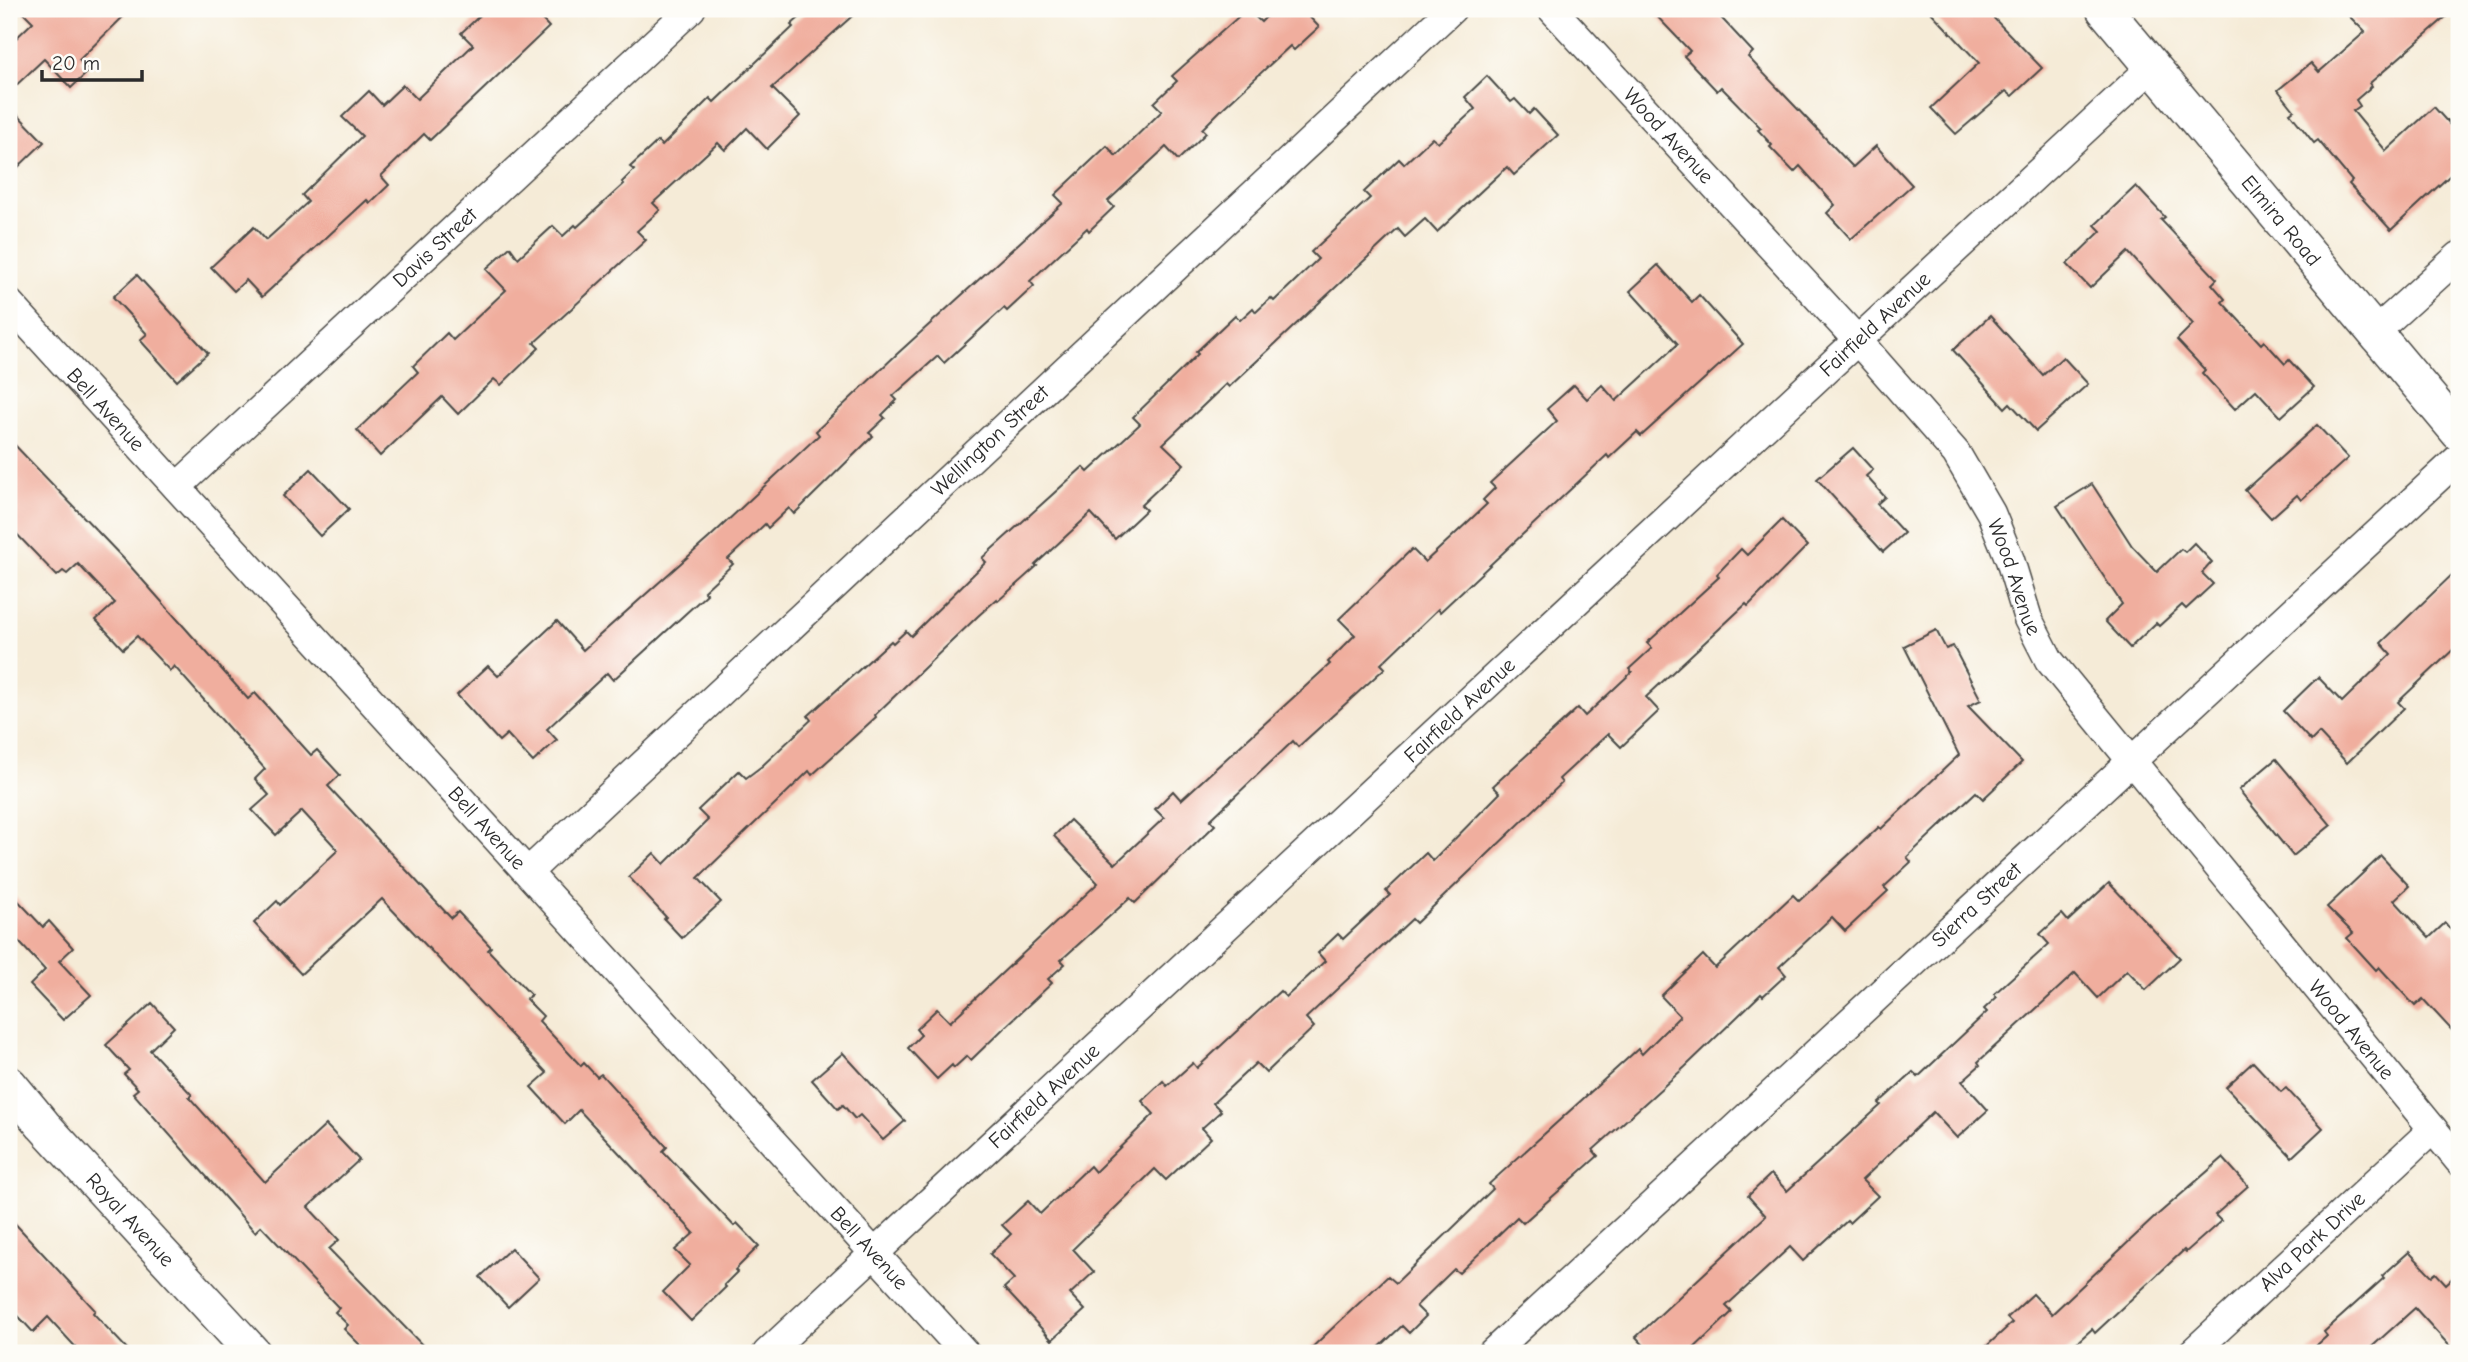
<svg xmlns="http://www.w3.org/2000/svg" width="2468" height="1362" viewBox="0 0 2468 1362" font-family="'Comic Neue',sans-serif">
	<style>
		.building { fill: #f0ae9e }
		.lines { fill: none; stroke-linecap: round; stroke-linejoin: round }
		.minor-casing { stroke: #494845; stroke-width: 31 }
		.tertiary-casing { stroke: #494845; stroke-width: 38 }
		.minor { stroke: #fff; stroke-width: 28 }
		.tertiary { stroke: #fff; stroke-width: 35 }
		.labels { text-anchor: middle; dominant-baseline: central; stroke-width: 7; stroke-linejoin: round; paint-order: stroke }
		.street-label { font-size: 21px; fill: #2b2b2b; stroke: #fdfcf7 }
	</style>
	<rect width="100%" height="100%" fill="#fdfcf7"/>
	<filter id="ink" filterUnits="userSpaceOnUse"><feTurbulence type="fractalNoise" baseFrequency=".0143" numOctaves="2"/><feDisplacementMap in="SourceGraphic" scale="14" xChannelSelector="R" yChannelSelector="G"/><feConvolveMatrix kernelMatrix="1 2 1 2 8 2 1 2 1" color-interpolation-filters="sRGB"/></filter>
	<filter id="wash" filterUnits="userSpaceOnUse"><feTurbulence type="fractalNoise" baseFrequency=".00686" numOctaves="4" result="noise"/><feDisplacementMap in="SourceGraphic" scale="28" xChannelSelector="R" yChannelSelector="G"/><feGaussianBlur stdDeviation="1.57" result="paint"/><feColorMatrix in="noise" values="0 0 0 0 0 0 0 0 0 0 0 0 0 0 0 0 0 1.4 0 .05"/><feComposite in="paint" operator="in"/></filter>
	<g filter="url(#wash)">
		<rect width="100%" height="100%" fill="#f5ebd7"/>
		<g id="blocks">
			<!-- building -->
			<g class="building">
				<path d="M20 9H131L79 60 89 71 71 88 44 59 9 92V45L33 22Z"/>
				<path d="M487 9H532L549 27 430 140 424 134 381 176 389 185 370 203 367 200 262 297 246 280 234 291 211 267 254 227 266 240 308 202 302 195 362 136 342 117 369 91 382 105 403 85 417 99 473 45 461 33Z"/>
				<path d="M809 9H860L772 88 800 116 767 149 747 128 725 150 718 143 653 203 660 210 637 231 646 240 534 343 539 348 501 385 494 379 458 414 442 397 380 456 357 430 418 372 413 366 447 333 453 340 506 290 486 269 510 247 518 258 553 226 563 236 575 225 577 227 624 184 622 182 634 170 630 167 658 141 662 146 710 98 714 102 793 27 791 25Z"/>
				<path d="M1247 9 1261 22 1274 9H1302L1319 27 1294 50 1290 46 1223 108 1202 129 1206 133 1178 160 1166 147 1108 201 1114 207 1089 231 1087 228 1030 281 1034 286 1007 311 1004 308 944 363 938 356 893 396 897 400 882 415 885 418 869 433 873 436 794 514 789 508 768 528 765 524 728 559 733 564 704 591 707 594 613 680 607 673 547 729 557 740 533 762 507 734 499 741 457 695 488 666 498 676 557 621 583 650 709 538 819 435 816 431 897 354 1063 203 1055 195 1107 146 1116 156 1162 111 1154 103 1177 81 1172 76Z"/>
				<path d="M1650 9H1713L1753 52 1748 57 1853 167 1876 146 1912 185 1851 239 1827 213 1835 205 1800 166 1794 172 1770 147 1772 145 1758 130 1761 128 1721 87 1717 91 1684 56 1690 51Z"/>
				<path d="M1928 9H1985L2042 68 2012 96 2006 91 1956 134 1931 108 1979 63Z"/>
				<path d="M2342 9H2455L2370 83 2372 86 2356 100 2360 106 2353 111 2386 151 2434 107 2459 135V167L2391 230 2349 184 2352 181 2318 140 2314 143 2290 113 2294 110 2278 90 2311 63 2319 72 2365 32Z"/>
				<path d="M1487 76 1511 102 1515 99 1529 114 1534 109 1558 135 1514 175 1507 167 1437 232 1425 219 1405 237 1398 229 1229 387 1226 384 1163 444 1184 464 1141 505 1146 510 1115 539 1091 513 1035 565 1037 566 998 601 997 599 978 616 875 715 876 717 812 775 809 771 698 878 721 902 682 938 664 919 666 917 629 877 654 853 664 864 708 820 698 810 739 771 746 778 762 766 811 720 808 716 891 641 893 643 906 631 911 636 986 562 982 558 1083 467 1088 472 1140 424 1133 417 1198 354 1196 352 1235 315 1240 320 1253 308 1256 312 1271 298 1274 301 1318 259 1311 252 1370 198 1364 192 1399 159 1404 164 1432 138 1438 143 1475 109 1465 97Z"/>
				<path d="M9 106 44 142 9 176Z"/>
				<path d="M2136 186 2165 217 2161 220 2217 279 2212 284 2225 299 2222 302 2261 344 2264 341 2285 364 2289 360 2314 387 2281 417 2256 390 2235 409 2202 373 2205 370 2177 340 2193 324 2128 252 2090 288 2067 264 2101 231 2095 225Z"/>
				<path d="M1658 265 1692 302 1699 295 1743 344 1641 436 1637 432 1609 458 1607 455 1440 612 1438 609 1381 664 1385 668 1298 747 1293 741 1210 820 1215 825 1135 903 1130 898 1061 960 1065 964 1048 979 1052 983 1004 1028 971 1060 967 1056 954 1068 952 1065 937 1079 908 1048 921 1035 916 1029 937 1009 950 1022 1098 883 1054 836 1070 820 1115 864 1164 818 1155 809 1173 791 1181 800 1330 664 1328 662 1355 635 1339 619 1412 549 1425 562 1487 504 1483 500 1495 488 1490 483 1557 421 1547 409 1574 385 1587 399 1602 385 1616 401 1678 344 1630 291Z"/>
				<path d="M137 275 208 353 177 381 140 340 147 334 113 297Z"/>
				<path d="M1990 316 2043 375 2063 357 2088 384 2036 431 2010 403 2005 408 1953 350Z"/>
				<path d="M2317 425 2348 458 2301 500 2297 495 2271 518 2245 490Z"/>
				<path d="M9 439 123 558 248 699 255 693 311 755 317 750 340 775 328 786 451 918 458 912 491 947 488 950 531 995 526 999 543 1016 539 1021 581 1066 584 1063 597 1077 601 1074 667 1147 663 1151 734 1226 737 1223 759 1246 735 1270 737 1272 724 1285 726 1287 691 1321 663 1292 690 1265 675 1250 694 1233 579 1110 565 1124 531 1087 547 1073 382 899 301 974 254 923 277 901 280 905 338 850 302 811 276 835 252 810 269 795 255 779 265 769 174 666 170 671 137 636 123 649 96 620 115 603 78 564 67 574 63 571 57 576 9 526Z"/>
				<path d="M1853 448 1873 470 1866 476 1885 497 1877 504 1904 533 1883 552 1817 479Z"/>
				<path d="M311 469 349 509 320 536 283 496Z"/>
				<path d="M2092 484 2132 546 2157 572 2181 549 2185 552 2194 543 2212 562 2202 573 2213 584 2186 609 2182 605 2159 626 2156 623 2130 648 2105 621 2122 604 2057 506Z"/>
				<path d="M1782 520 1807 546 1748 606 1746 604 1646 697 1659 711 1621 747 1608 734 1559 779 1562 783 1416 923 1412 919 1306 1018 1314 1027 1266 1073 1256 1063 1213 1103 1221 1111 1202 1128 1211 1138 1166 1180 1155 1169 1073 1249 1094 1272 1070 1294 1085 1310 1052 1340 1004 1288 1014 1279 990 1254 1011 1234 1002 1225 1028 1201 1040 1214 1090 1166 1095 1172 1154 1114 1142 1101 1163 1081 1167 1086 1193 1063 1197 1068 1280 991 1286 997 1325 961 1318 953 1338 934 1343 939 1390 895 1386 891 1426 853 1433 861 1500 793 1493 786 1578 708 1585 716 1632 672 1629 669 1652 648 1647 643 1719 577 1717 574 1741 549 1747 555Z"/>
				<path d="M2459 568V644L2398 702 2404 708 2347 763 2319 733 2311 741 2283 711 2318 677 2342 702 2391 654 2381 643Z"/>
				<path d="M1936 630 1946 649 1953 646 1981 700 1968 706 2022 762 1983 799 1976 792 1907 857 1911 862 1884 887 1888 891 1845 931 1832 917 1779 967 1786 975 1763 996 1761 994 1685 1067 1593 1150 1598 1156 1523 1223 1517 1217 1459 1273 1454 1269 1416 1306 1426 1316 1409 1333 1402 1326 1373 1353H1306L1388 1276 1396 1283 1493 1189 1489 1184 1638 1049 1642 1054 1680 1016 1661 996 1703 955 1715 968 1793 895 1799 901 1879 827 1881 829 1959 755 1904 646Z"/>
				<path d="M2276 759 2331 825 2293 856 2239 790Z"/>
				<path d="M2381 856 2409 886 2394 900 2429 938 2445 923 2459 939V1038L2423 999 2415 1006 2379 967 2376 970 2347 938 2353 933 2327 907Z"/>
				<path d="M2109 883 2180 958 2146 990 2127 970 2098 998 2075 973 1978 1062 1980 1065 1962 1081 1988 1110 1957 1138 1933 1112 1862 1180 1878 1196 1849 1223 1847 1221 1803 1261 1790 1247 1726 1306 1732 1312 1689 1353H1651L1636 1337 1766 1216 1748 1196 1771 1174 1787 1191 1881 1105 1879 1103 1913 1072 1918 1077 1987 1012 1984 1009 1997 997 1994 994 2049 944 2040 934 2062 914 2068 921Z"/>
				<path d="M9 891 43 927 49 921 73 948 59 961 91 995 63 1020 30 985 45 970 9 931Z"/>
				<path d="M152 1003 174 1027 150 1050 192 1095 189 1097 265 1182 326 1125 359 1160 308 1207 339 1240 329 1249 430 1353H368L344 1329 348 1325 335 1312 339 1308 261 1226 255 1232 133 1093 138 1089 124 1074 129 1070 106 1045Z"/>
				<path d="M843 1053 905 1121 883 1140 860 1115 855 1119 843 1105 838 1109 812 1080Z"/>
				<path d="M2253 1062 2281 1092 2286 1088 2323 1128 2292 1157 2226 1087Z"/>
				<path d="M2223 1158 2248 1186 2215 1215 2221 1221 2186 1252 2184 1250 2095 1333 2092 1329 2065 1353H1979L2012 1323 2007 1318 2033 1294 2052 1314 2155 1217Z"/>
				<path d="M9 1217 95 1310 93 1313 131 1353H81L48 1317 33 1332 9 1306Z"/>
				<path d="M511 1248 539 1278 508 1307 480 1277Z"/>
				<path d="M2409 1252 2432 1276 2436 1273 2446 1284 2459 1272V1353H2456L2415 1308 2365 1353H2308L2327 1336 2324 1332 2384 1278 2382 1276Z"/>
			</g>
		</g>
	</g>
	<g filter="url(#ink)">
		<use href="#blocks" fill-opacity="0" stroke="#494845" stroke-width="2"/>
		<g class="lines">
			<defs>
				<g id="minor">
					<path id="s1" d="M1552 9 1858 341 1956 453 1991 513 2010 560 2028 619 2049 660 2459 1161"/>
					<path id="s2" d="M9 303 965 1353"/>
					<path d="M2375 332 2459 256"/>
					<path id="s3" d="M177 487 691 9"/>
					<path id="s4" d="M528 872 1452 9"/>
					<path id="s5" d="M767 1353 2153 66"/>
					<path id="s6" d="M1492 1353 2459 458"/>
					<path id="s7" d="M2192 1353 2433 1129"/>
				</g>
				<g id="tertiary">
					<path id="s8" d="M2104 9 2459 433"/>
					<path id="s9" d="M9 1084 43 1125 253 1353"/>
				</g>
			</defs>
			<!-- minor casing -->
			<use href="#minor" class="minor-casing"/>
			<!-- tertiary casing -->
			<use href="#tertiary" class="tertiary-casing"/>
			<!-- minor -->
			<use href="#minor" class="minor"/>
			<!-- tertiary -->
			<use href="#tertiary" class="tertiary"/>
		</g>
	</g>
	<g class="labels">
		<!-- street labels -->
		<g class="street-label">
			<text stroke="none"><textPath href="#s1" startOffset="172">Wood Avenue</textPath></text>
			<text stroke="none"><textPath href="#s8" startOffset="276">Elmira Road</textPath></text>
			<text stroke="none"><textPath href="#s3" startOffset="352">Davis Street</textPath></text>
			<text stroke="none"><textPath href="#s5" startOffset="1512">Fairfield Avenue</textPath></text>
			<text stroke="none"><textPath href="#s2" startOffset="144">Bell Avenue</textPath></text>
			<text stroke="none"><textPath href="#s4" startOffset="632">Wellington Street</textPath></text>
			<text stroke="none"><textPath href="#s1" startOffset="738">Wood Avenue</textPath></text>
			<text stroke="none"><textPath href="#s5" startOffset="945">Fairfield Avenue</textPath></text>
			<text stroke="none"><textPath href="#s2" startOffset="710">Bell Avenue</textPath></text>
			<text stroke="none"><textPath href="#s6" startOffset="660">Sierra Street</textPath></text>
			<text stroke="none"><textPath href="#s1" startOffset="1306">Wood Avenue</textPath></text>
			<text stroke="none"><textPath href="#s5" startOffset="378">Fairfield Avenue</textPath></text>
			<text stroke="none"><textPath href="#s9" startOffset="182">Royal Avenue</textPath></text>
			<text stroke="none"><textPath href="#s7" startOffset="164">Alva Park Drive</textPath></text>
			<text stroke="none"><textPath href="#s2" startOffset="1278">Bell Avenue</textPath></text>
		</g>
	</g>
	<!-- margin -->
	<rect width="2468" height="1362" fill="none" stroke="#fdfcf7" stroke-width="35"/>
	<!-- scale -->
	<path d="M42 70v10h100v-10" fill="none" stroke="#2b2b2b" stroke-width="3.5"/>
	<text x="52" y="70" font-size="21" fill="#2b2b2b" stroke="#fdfcf7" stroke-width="5" paint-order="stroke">20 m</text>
</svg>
